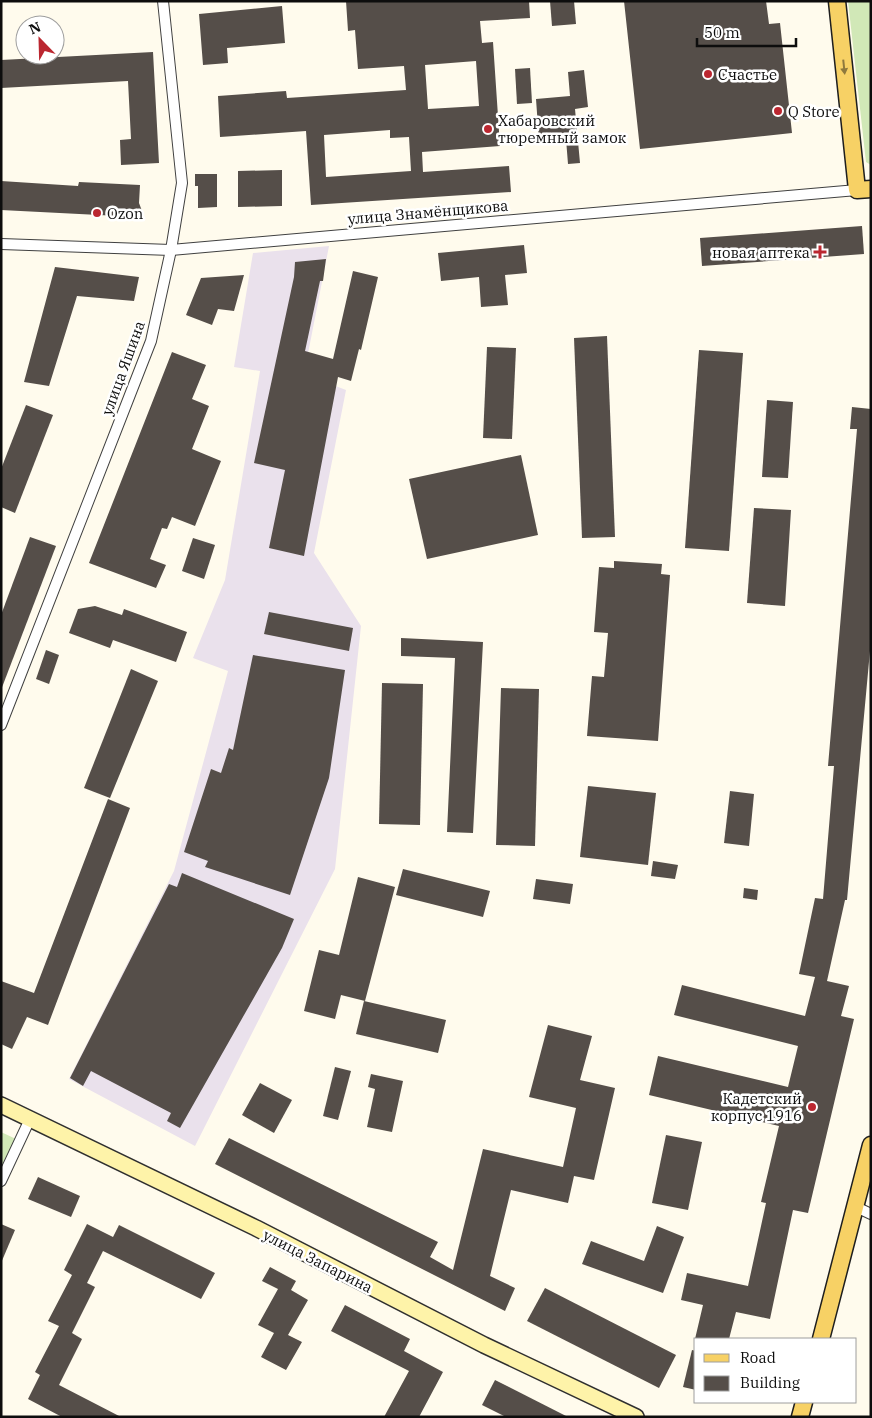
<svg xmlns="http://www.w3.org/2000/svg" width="872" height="1418" viewBox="0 0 872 1418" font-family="'IBM Plex Serif',serif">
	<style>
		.industrial { fill: #eae1ec }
		.green { fill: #d1e8b7 }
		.building { fill: #554e49; fill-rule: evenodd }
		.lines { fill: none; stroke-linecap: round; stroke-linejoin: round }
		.street-casing { stroke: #404040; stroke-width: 12 }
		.secondary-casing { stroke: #2f2f2f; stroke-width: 18 }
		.primary-casing { stroke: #1e1e1e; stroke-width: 19 }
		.street { stroke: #fff; stroke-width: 10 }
		.secondary { stroke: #fef3a9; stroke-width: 15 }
		.primary { stroke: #f7d165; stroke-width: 16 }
		.oneway { fill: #8e793d }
		.poi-dot { fill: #bb2730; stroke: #fff; stroke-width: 2 }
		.labels { text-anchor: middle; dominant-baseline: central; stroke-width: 5; stroke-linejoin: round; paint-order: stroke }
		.poi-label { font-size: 15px; fill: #0d0d0d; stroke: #fff; text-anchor: start }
		.street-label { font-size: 15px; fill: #0d0d0d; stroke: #fff }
	</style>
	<rect width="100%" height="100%" fill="#fffbed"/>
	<!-- industrial -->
	<path class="industrial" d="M329 246 304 374 346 390 314 553 361 626 335 869 195 1146 69 1079 174 871 228 671 193 658 225 580 260 371 234 367 253 253Z"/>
	<!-- green -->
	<g class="green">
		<path d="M848 1H871V165L866 162Z"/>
		<path d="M1 1132 16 1139 1 1171Z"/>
	</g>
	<!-- building -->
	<g class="building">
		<path d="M346 1H529L530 18 480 21 482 43 493 42 500 146 422 152 423 172 509 166 511 192 311 205 306 131 220 137 218 96 286 91 287 98 406 90 404 66 358 69 355 30 348 31ZM476 61 479 106 428 109 425 65ZM390 130V138L409 137 411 171 326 177 324 135Z"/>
		<path d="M550 1H574L576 24 552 26Z"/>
		<path d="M624 1H766L769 24 780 23 792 133 640 149Z"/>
		<path d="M282 6 285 43 227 48 228 63 203 65 199 14Z"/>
		<path d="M153 52 159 163 121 165 120 140 131 139 128 81 1 88V60Z"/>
		<path d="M530 68 532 103 517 104 515 69Z"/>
		<path d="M584 70 588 107 575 109 580 163 568 164 566 139 539 141 536 99 570 96 568 72Z"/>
		<path d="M282 170V206L238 207V171Z"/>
		<path d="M195 174H217V207L198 208V186H195Z"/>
		<path d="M1 181 78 186 79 182 140 185 139 203 142 211 138 214V217L1 210Z"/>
		<path d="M862 226 864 254 702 266 700 238Z"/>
		<path d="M524 245 527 273 505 275 508 305 481 307 479 277 441 281 438 253Z"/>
		<path d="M326 259 323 281H320L305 351 333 359 353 271 378 277 361 350 359 349 351 381 338 377 304 556 269 548 285 470 254 463 294 277 295 262Z"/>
		<path d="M55 267 139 277 134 301 77 296 49 386 24 382Z"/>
		<path d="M244 275 234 311 218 309 212 325 186 315 201 278Z"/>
		<path d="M607 336 615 537 582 538 574 338Z"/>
		<path d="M487 347 516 348 512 439 483 438Z"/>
		<path d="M699 350 743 353 729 551 685 548Z"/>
		<path d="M172 352 206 365 192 399 209 406 192 449 221 461 195 526 172 517 167 529 162 528 150 559 166 565 156 588 89 563Z"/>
		<path d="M767 400 793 402 788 478 762 477Z"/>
		<path d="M26 405 53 415 15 513 1 507V469Z"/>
		<path d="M852 407 871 409V640L847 900H845L827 981 849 986 841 1016 854 1019 808 1213 793 1210 770 1319 736 1312 729 1339H695L703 1305 681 1300 687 1273 748 1286 766 1203 761 1202 779 1126 649 1095 658 1056 788 1087 798 1046 674 1015 682 985 805 1016 815 977 799 974 815 898 823 899 834 766H828L857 429H850Z"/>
		<path d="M521 455 538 535 427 559 409 479Z"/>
		<path d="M754 508 791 510 785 606 747 603Z"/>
		<path d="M30 537 56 546 1 690V615Z"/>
		<path d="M193 538 215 545 204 579 182 571Z"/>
		<path d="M614 561 662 564 661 574 670 575 658 741 587 736 592 676 604 677 608 633 594 632 599 567 614 568Z"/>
		<path d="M95 606 122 615 124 609 187 632 176 662 113 640 110 648 69 633 78 609Z"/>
		<path d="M269 612 353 628 349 651 264 634Z"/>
		<path d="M401 638 483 642 473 833 447 832 455 658 401 656Z"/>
		<path d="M46 650 59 655 49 684 36 679Z"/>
		<path d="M253 655 345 670 329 778 290 895 205 867 208 861 184 852 211 769 221 773 229 748 233 750Z"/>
		<path d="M131 669 158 681 110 798 84 788Z"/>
		<path d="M382 683 423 684 420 825 379 824Z"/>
		<path d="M501 688 539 689 535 846 496 845Z"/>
		<path d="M588 786 656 793 648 865 580 857Z"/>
		<path d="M730 791 754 794 749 846 724 843Z"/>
		<path d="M108 799 130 808 48 1025 27 1017 12 1049 1 1044V981L34 993Z"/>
		<path d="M653 861 678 865 675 879 651 876Z"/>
		<path d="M403 869 490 891 483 917 396 895Z"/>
		<path d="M182 873 294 919 282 948 180 1128 167 1121 171 1113 91 1071 83 1086 70 1078 169 884 177 887Z"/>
		<path d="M358 877 395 887 365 1001 341 995 335 1019 304 1011 319 950 339 955Z"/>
		<path d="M536 879 573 884 570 904 533 899Z"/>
		<path d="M744 888 758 890 757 900 743 898Z"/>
		<path d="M364 1001 446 1020 438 1053 356 1034Z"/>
		<path d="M548 1025 592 1036 580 1080 615 1088 594 1180 574 1176 568 1203 511 1190 490 1276 515 1288 505 1311 215 1164 229 1138 438 1242 430 1257 453 1270 483 1149 563 1167 576 1108 529 1097Z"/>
		<path d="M335 1067 351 1071 338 1120 323 1116Z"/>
		<path d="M371 1074 403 1081 392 1132 367 1127 375 1089 368 1087Z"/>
		<path d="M260 1083 292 1100 274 1133 242 1115Z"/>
		<path d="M666 1135 702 1142 688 1210 652 1203Z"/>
		<path d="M38 1177 80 1196 71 1217 28 1199Z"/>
		<path d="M1 1224 15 1230 1 1263Z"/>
		<path d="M87 1224 113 1237 119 1225 215 1273 201 1299 103 1251 87 1283 95 1287 72 1333 82 1339 59 1385 121 1417H62L28 1399 40 1375 35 1372 59 1326 48 1321 72 1275 64 1270Z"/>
		<path d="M657 1226 684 1237 663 1293 582 1264 591 1241 644 1261Z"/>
		<path d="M270 1267 296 1281 291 1290 308 1300 288 1335 302 1342 286 1370 261 1357 274 1333 258 1325 278 1289 262 1281Z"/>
		<path d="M545 1288 676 1355 659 1388 527 1321Z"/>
		<path d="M345 1305 410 1339 404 1351 443 1372 419 1417H384L409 1371 331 1331Z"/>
		<path d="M692 1350 696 1351V1390L683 1387Z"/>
		<path d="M495 1380 568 1417H506L482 1405Z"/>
	</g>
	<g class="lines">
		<defs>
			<g id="street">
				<path d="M1 244 171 250 857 190"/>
				<path d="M1 725 151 341 171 250 182 183 163 1"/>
				<path d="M1 1181 30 1119"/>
				<path d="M856 1207 871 1214"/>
			</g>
			<path id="secondary" d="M1 1105 256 1228 484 1345 636 1417"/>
			<g id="primary">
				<path d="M837 1 857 190 871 189"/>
				<path d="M821 1339 871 1145"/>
				<path d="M800 1417 804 1402"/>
			</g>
		</defs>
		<!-- street casing -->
		<use href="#street" class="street-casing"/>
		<!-- secondary casing -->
		<use href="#secondary" class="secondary-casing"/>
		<!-- primary casing -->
		<use href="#primary" class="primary-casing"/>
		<!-- street -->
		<use href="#street" class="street"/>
		<!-- secondary -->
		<use href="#secondary" class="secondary"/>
		<!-- primary -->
		<use href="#primary" class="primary"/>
	</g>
	<!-- one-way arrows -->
	<defs><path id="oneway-solid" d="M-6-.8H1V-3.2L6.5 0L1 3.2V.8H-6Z" transform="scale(1.25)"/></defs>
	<use class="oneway" href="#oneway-solid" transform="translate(844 67) rotate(84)"/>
	<!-- markers -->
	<g class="poi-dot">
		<circle cx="708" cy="74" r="5"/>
		<circle cx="778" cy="111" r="5"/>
		<circle cx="488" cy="129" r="5"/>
		<circle cx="97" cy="213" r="5"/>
		<path d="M817.5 244.5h5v5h5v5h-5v5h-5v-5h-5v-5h5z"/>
		<circle cx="812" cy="1107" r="5"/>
	</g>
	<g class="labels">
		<!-- poi labels -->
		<g class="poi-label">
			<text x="718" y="74">Счастье</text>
			<text x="788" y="111">Q Store</text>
			<text x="498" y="120">Хабаровский<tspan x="498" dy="17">тюремный замок</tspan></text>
			<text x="107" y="213">Ozon</text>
			<text x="810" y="252" text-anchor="end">новая аптека</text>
			<text x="802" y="1098" text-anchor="end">Кадетский<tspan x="802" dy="17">корпус 1916</tspan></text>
		</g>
		<!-- street labels -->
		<g class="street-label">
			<text transform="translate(428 212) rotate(-5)">улица Знамёнщикова</text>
			<text transform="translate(123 368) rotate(-70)">улица Яшина</text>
			<text transform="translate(318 1261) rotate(27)">улица Запарина</text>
		</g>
	</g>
	<!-- border -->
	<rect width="872" height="1418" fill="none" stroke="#0d0d0d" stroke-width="5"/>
	<!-- legend -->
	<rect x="694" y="1338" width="162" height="65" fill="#ffffff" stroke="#9e9e9e"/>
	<rect x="704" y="1354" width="25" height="8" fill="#f7d165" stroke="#9e9e9e"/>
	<text x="740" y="1363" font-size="15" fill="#0d0d0d">Road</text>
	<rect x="704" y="1376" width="25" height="15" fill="#554e49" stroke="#9e9e9e"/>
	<text x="740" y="1388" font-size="15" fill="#0d0d0d">Building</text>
	<!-- north arrow -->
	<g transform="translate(40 40) rotate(337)"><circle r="24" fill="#ffffff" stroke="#9e9e9e"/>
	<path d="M0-4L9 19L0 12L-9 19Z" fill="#bb2730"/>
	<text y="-8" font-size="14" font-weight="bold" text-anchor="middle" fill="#0d0d0d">N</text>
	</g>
	<!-- scale -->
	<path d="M697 38v8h99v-8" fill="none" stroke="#0d0d0d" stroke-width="2.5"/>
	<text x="704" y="38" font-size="15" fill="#0d0d0d" stroke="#ffffff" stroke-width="4" paint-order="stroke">50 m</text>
</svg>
